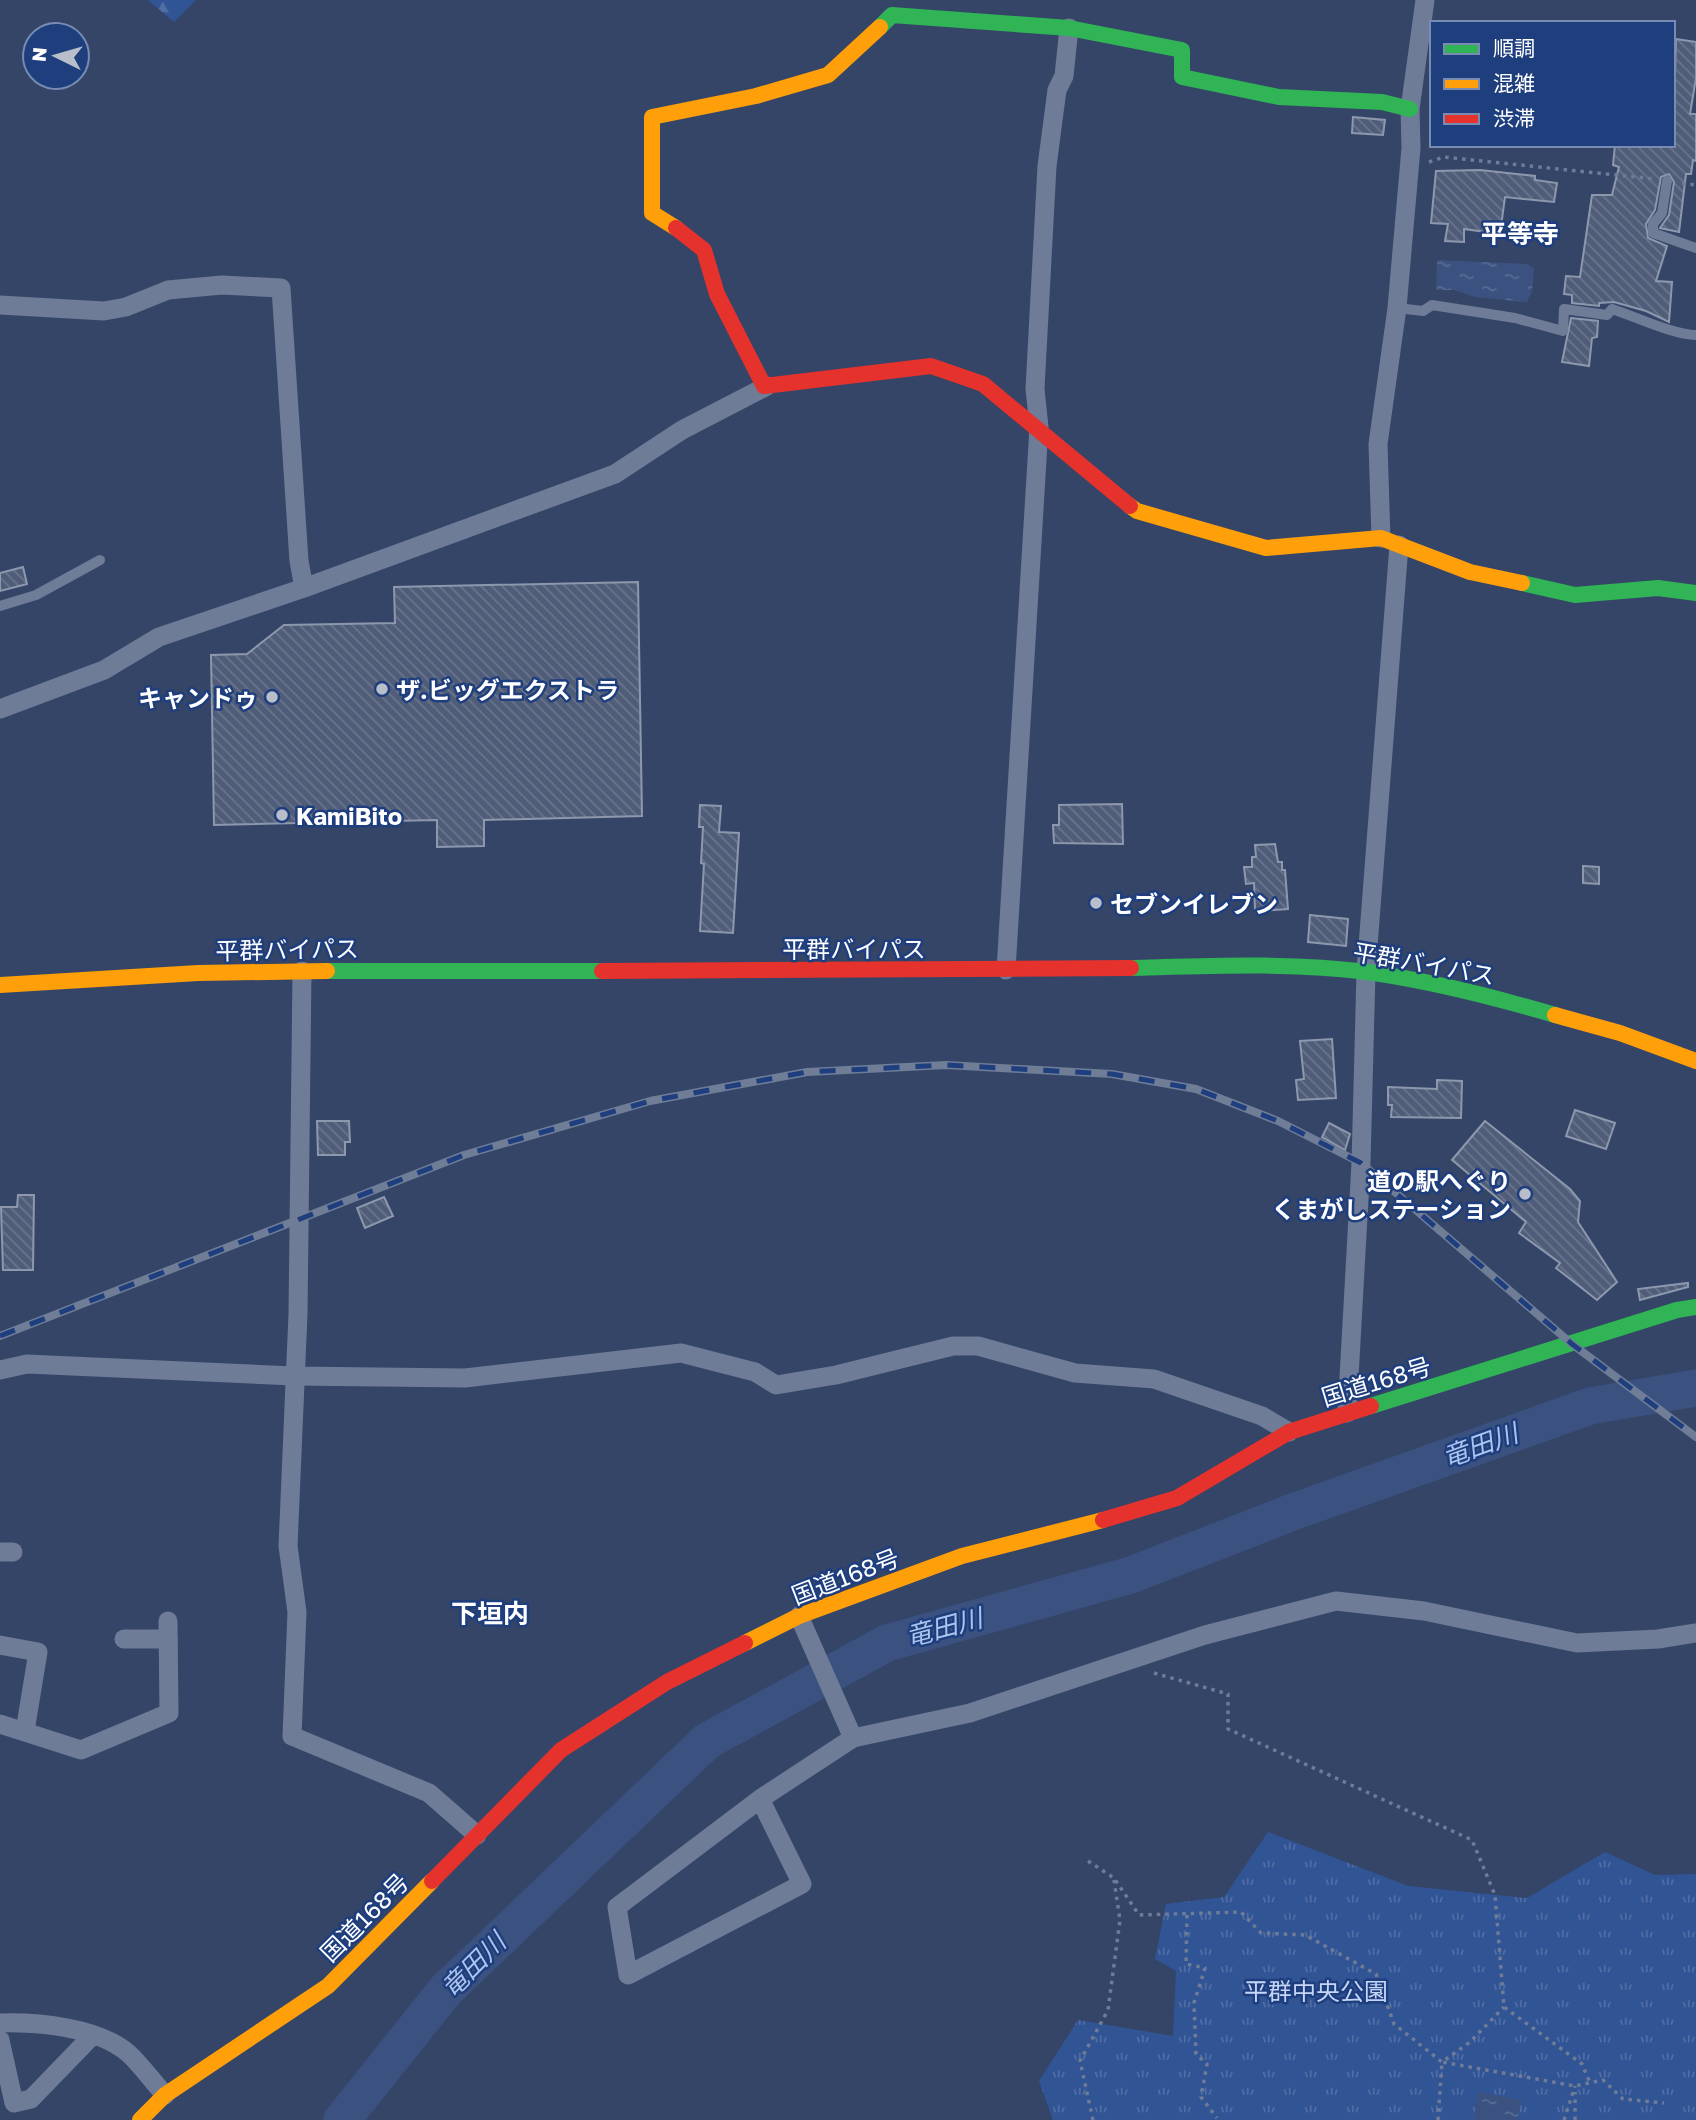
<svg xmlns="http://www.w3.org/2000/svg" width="1696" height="2120" viewBox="0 0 1696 2120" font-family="'Golos Text','Noto Sans JP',sans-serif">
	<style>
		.grass { fill: url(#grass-tufts) }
		.forest { fill: url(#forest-firs) }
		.water { fill: url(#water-ripples) }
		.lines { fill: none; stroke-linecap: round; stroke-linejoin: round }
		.river { stroke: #3b5281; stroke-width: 37 }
		.building { fill: url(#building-back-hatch); stroke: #8d98ad; stroke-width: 2 }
		.path { stroke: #6f7c97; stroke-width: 3.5; stroke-dasharray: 3.5 5; stroke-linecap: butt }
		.lane { stroke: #6f7c97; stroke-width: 10 }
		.street { stroke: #6f7c97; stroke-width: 19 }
		.fast { stroke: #30b455; stroke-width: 16 }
		.slow { stroke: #ff9f0a; stroke-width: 16 }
		.jam { stroke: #e5322d; stroke-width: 16 }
		.rail-casing { stroke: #707d97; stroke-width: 8 }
		.rail { stroke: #1e3e7e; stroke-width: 5; stroke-dasharray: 16; stroke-linecap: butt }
		.poi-dot { fill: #b8beca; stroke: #1e3e7e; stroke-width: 2.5 }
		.labels { text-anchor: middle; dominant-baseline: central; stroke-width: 5; stroke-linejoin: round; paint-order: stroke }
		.poi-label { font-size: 24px; font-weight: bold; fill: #fff; stroke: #1e3e7e; text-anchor: start }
		.street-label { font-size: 24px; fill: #fff; stroke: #1e3e7e }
		.park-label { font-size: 24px; fill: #c5d6f6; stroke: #1e3e7e }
		.neighbourhood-label { font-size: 26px; font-weight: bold; fill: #fff; stroke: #1e3e7e }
		.water-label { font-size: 26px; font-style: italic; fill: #acc4ef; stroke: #1e3e7e }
	</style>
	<defs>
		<pattern id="grass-tufts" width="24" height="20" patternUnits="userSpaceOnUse" patternTransform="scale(1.75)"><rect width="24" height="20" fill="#315495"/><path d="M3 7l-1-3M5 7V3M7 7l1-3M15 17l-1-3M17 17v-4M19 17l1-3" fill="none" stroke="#506ea5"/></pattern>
		<pattern id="forest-firs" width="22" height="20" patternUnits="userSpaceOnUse" patternTransform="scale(1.75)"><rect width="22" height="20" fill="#315495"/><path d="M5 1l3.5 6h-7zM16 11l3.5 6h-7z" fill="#506ea5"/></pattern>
		<pattern id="water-ripples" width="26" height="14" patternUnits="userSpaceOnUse" patternTransform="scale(1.75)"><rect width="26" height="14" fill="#3b5281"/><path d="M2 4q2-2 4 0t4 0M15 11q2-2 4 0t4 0" fill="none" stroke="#586c94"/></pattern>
		<pattern id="building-back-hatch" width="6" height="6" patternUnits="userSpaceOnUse" patternTransform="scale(1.75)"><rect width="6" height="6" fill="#505d79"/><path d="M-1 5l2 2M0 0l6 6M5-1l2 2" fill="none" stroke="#6a758d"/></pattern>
	</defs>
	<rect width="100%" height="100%" fill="#344568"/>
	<!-- grass -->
	<path class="grass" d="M1268 1832 1408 1886 1527 1898 1605 1852 1655 1875 1696 1874V2120H1053L1039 2081 1078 2020 1173 2036 1176 1971 1155 1959 1166 1904 1224 1897Z"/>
	<!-- forest -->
	<path class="forest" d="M148 0H196L174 22Z"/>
	<!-- water -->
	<g class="water">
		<path d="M1437 260 1527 264 1534 268 1532 291 1527 302 1475 297 1455 290H1436Z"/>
		<path d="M1477 2092 1522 2100 1517 2120H1474Z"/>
	</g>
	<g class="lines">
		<!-- river -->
		<path class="river" d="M342 2120 445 1991 707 1741 887 1643 1131 1575 1290 1513 1590 1406 1696 1388"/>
	</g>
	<!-- building -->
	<g class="building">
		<path d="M1676 39 1696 42V78L1690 114H1696V161L1693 160 1691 174H1686L1679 232 1660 228 1669 215 1674 182 1669 174 1661 177 1655 210 1646 224 1648 238 1667 246 1656 281 1672 282 1669 322 1646 311 1614 302 1599 303V306L1572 303V295L1564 294 1566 276 1580 277 1592 195H1612L1619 167 1613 165 1615 145H1673Z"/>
		<path d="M1353 117 1385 120 1383 135 1352 133Z"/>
		<path d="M1480 170 1535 176V180L1557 183 1554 202 1505 197 1500 234 1464 229V242L1445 241 1448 224 1431 223 1436 171Z"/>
		<path d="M1571 318 1598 321 1597 337 1592 338 1589 366 1562 362Z"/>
		<path d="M23 567 27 584 0 591V573Z"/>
		<path d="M638 582 642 816 484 820V846L437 847V820L214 825 211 655 247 654 284 625 395 623 394 587Z"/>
		<path d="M1122 804 1123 844 1054 843 1053 825H1059V805Z"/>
		<path d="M700 805 721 806 719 832 739 833 733 933 700 931 704 864 701 863 703 827H699Z"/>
		<path d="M1275 844 1278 862H1282V870H1285L1288 909 1258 911 1255 909 1254 883 1246 884 1244 867H1252V857H1256L1255 845Z"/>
		<path d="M1583 866 1599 867V884L1583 883Z"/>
		<path d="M1310 915 1348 919 1346 946 1308 942Z"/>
		<path d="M1332 1039 1336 1098 1298 1100 1296 1080 1304 1079 1300 1041Z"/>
		<path d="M1437 1080 1462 1081 1461 1118 1391 1117 1392 1105H1388V1087L1437 1089Z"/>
		<path d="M1575 1110 1615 1123 1606 1149 1566 1136Z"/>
		<path d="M317 1121H349L350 1142H345V1155H318Z"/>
		<path d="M1485 1121 1570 1189 1580 1201 1578 1222 1617 1282 1597 1300 1556 1268 1560 1263 1519 1233 1526 1222 1452 1160Z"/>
		<path d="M1329 1123 1350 1134 1345 1150 1322 1137Z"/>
		<path d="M18 1195H34L33 1270H3L1 1207H17Z"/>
		<path d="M384 1197 393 1216 365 1228 357 1208Z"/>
		<path d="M1688 1283V1287L1640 1300 1638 1289Z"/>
	</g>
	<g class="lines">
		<!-- path -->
		<g class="path">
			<path d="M1429 162 1444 157 1654 179"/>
			<path d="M1682 183 1696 185"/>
			<path d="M1154 1673 1228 1694V1729L1472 1840 1495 1895 1504 2007 1582 2064 1590 2083"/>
			<path d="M1088 1861 1114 1878 1139 1915 1241 1912 1261 1933 1305 1935 1376 1974 1394 2024 1442 2062 1470 2042 1504 2007"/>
			<path d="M1187 1915 1186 1964 1205 1968 1194 2003 1196 2054 1207 2064 1201 2097 1217 2118"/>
			<path d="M1093 2120 1080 2061 1108 2010 1120 1920 1114 1880"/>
			<path d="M1438 2120 1442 2062 1575 2086 1603 2080 1623 2099 1664 2103"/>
			<path d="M1564 2120 1575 2086"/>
			<path d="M1575 2120V2092"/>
		</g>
		<!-- lane -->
		<g class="lane">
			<path d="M1667 181 1662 213 1653 224V233L1696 248"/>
			<path d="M1397 308 1423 311 1432 305 1515 318 1563 331 1564 309 1607 315 1612 309C1636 317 1674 335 1696 335"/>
			<path d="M0 606 36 595 100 560"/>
		</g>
		<!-- street -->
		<g class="street">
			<path d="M0 305 104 311 126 307 168 290 222 285 281 288 299 561 304 588"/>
			<path d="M1381 538 1378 444 1397 308 1411 148 1410 109 1425 0"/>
			<path d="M0 709 104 670 159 637 304 588 615 474 682 430 767 386"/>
			<path d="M1006 970 1039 427 1035 389 1047 166 1057 90 1064 76 1069 28"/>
			<path d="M302 971 298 1314 288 1546 297 1612 292 1736 429 1793 477 1835"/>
			<path d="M0 1370 27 1364 294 1376 465 1378 681 1353 755 1372 776 1385 836 1375 953 1346H978L1075 1373 1154 1379 1262 1416 1289 1432"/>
			<path d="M1347 1413 1361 1163 1366 972 1399 545"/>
			<path d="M0 1552H13"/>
			<path d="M799 1616 853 1738"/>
			<path d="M124 1639H168"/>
			<path d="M0 1645 38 1652 25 1731"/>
			<path d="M0 1724 81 1750 169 1713 168 1621"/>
			<path d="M760 1799 802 1884 628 1975 617 1907 760 1799 853 1738 970 1713 1205 1635 1336 1601 1424 1611 1577 1643 1658 1639 1696 1633"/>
			<path d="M0 2023C38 2022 99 2027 129 2054 142 2066 153 2082 165 2095"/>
			<path d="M0 2040 14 2103 31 2099 92 2036"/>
		</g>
		<!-- fast -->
		<g class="fast">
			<path d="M880 27 892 15 1069 28 1182 50V77L1279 97 1382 102 1410 109"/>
			<path d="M1522 583 1575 595 1658 588 1696 593"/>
			<path d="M1131 968C1208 966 1291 962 1367 972 1431 981 1494 997 1555 1015"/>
			<path d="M327 971H602"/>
			<path d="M1371 1406 1677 1310 1696 1307"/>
		</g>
		<!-- slow -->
		<g class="slow">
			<path d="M676 228 652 213V117L756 96 828 75 880 27"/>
			<path d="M1130 506 1137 511 1266 548 1381 538 1470 572 1522 583"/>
			<path d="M0 985 198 973 327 971"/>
			<path d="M1555 1015 1620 1033 1696 1061"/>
			<path d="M745 1643 799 1616 962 1556 1103 1520"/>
			<path d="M140 2120 165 2095 328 1986 432 1881"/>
		</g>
		<!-- jam -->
		<g class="jam">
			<path d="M676 228 704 250 717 294 764 386 931 366 983 384 1130 506"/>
			<path d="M602 971 1131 968"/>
			<path d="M1103 1520 1177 1498 1289 1432 1371 1406"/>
			<path d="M432 1881 561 1750 667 1682 745 1643"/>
		</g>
		<defs>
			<path id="rail" d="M0 1336 464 1155 650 1101 807 1072 946 1065 1112 1074 1196 1089 1278 1121 1361 1163 1572 1344 1696 1437"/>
		</defs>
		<!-- rail casing -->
		<use href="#rail" class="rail-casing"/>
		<!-- rail -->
		<use href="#rail" class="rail"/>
	</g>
	<!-- markers -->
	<g class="poi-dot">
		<circle cx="382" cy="689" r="7"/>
		<circle cx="272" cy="697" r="7"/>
		<circle cx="282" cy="815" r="7"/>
		<circle cx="1096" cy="903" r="7"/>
		<circle cx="1525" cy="1194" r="7"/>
	</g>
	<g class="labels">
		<!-- poi labels -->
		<g class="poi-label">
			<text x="396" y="689">ザ.ビッグエクストラ</text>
			<text x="258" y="697" text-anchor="end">キャンドゥ</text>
			<text x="296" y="815">KamiBito</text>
			<text x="1110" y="903">セブンイレブン</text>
			<text x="1511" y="1180" text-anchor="end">道の駅へぐり<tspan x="1511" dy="28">くまがしステーション</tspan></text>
		</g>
		<!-- street labels -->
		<g class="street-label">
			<text x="854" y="948">平群バイパス</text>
			<text transform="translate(287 949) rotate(-1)">平群バイパス</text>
			<text transform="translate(1424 963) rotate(10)">平群バイパス</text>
			<text transform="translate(1376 1381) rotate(-17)">国道168号</text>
			<text transform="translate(845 1576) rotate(-21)">国道168号</text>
			<text transform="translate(364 1917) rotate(-45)">国道168号</text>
		</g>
		<!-- park labels -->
		<g class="park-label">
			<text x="1316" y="1990">平群中央公園</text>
		</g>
		<!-- neighbourhood labels -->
		<g class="neighbourhood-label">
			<text x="1520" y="233">平等寺</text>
			<text x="490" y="1613">下垣内</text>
		</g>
		<!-- water labels -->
		<g class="water-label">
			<text transform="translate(1480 1445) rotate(-20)">竜田川</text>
			<text transform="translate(944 1627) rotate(-15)">竜田川</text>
			<text transform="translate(473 1965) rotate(-45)">竜田川</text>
		</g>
	</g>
	<!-- legend -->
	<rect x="1430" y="21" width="245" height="126" fill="#1e3e7e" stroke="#788bb2" stroke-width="2"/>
	<rect x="1444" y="44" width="35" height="10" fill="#30b455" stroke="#788bb2" stroke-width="2"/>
	<text x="1493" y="56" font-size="21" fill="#ffffff">順調</text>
	<rect x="1444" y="79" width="35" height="10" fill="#ff9f0a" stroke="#788bb2" stroke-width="2"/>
	<text x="1493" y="91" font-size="21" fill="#ffffff">混雑</text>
	<rect x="1444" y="114" width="35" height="10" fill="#e5322d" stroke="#788bb2" stroke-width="2"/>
	<text x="1493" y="126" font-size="21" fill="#ffffff">渋滞</text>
	<!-- north arrow -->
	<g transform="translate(56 56) rotate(275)"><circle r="33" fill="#1e3e7e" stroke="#788bb2" stroke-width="2"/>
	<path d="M0-5L12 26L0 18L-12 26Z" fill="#b8beca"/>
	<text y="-10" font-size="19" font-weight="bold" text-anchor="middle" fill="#ffffff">N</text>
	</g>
</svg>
